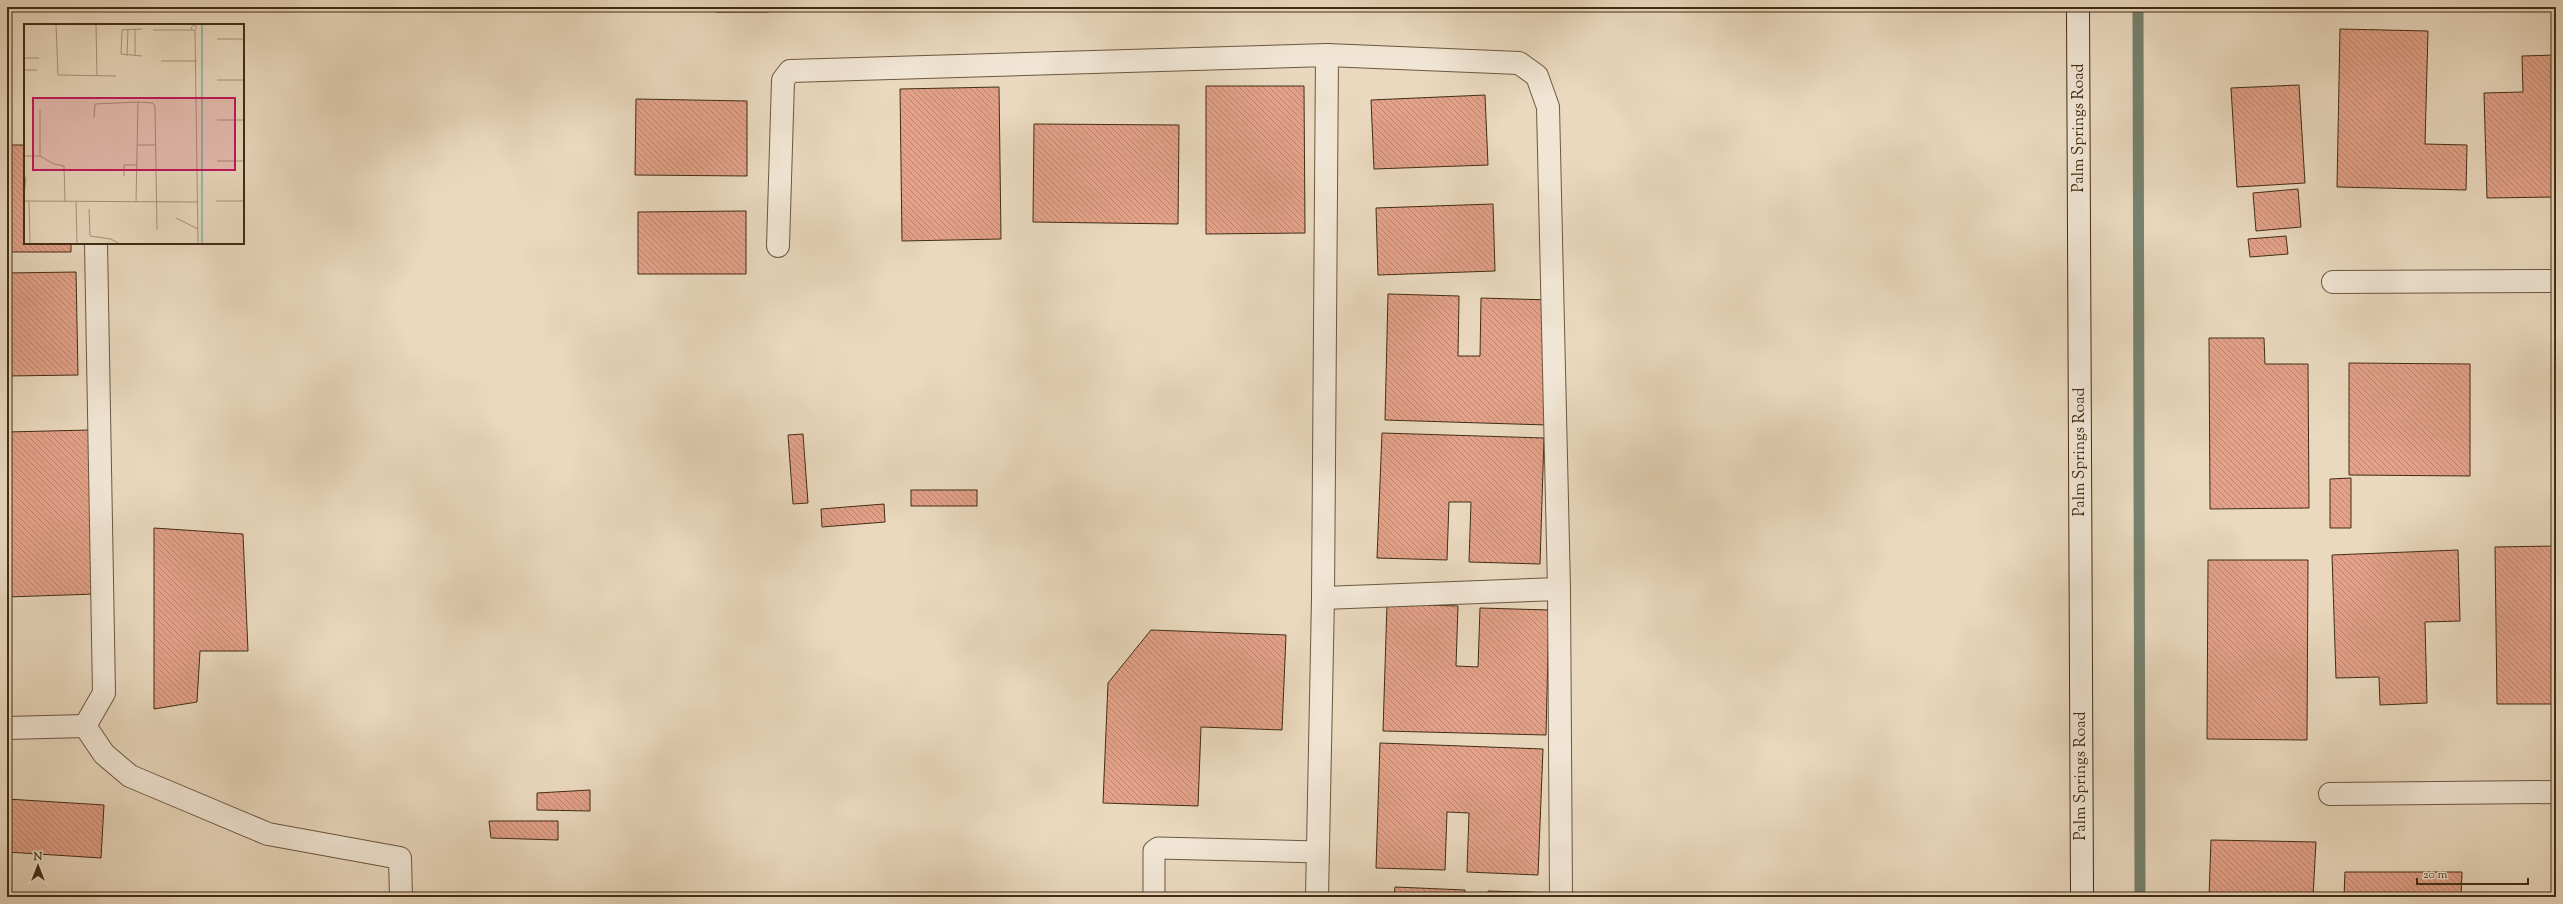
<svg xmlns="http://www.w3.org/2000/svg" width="2563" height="904" viewBox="0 0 2563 904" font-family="'Sorts Mill Goudy',serif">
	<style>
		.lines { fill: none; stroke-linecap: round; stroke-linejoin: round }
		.stream { stroke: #76826f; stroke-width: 11 }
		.building { fill: url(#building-back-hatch); stroke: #422d14 }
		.lane-casing { stroke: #6c583f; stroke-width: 23 }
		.street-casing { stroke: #6c583f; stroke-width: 24 }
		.secondary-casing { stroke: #422d14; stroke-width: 24 }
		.lane { stroke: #f1e6d5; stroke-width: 21 }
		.street { stroke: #f1e6d5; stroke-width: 22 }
		.secondary { stroke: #f1e6d5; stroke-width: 22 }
		.labels { text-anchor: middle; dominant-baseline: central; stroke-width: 4; stroke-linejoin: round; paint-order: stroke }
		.street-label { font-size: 16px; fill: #422d14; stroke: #f1e6d5 }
		.inset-river { fill: none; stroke: #99bbac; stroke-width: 2 }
		.inset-road { fill: none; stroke: #a7947b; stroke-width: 1 }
		.view { fill: #c2185b; fill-opacity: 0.15; stroke: #c2185b; stroke-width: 2 }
		.inset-edge { fill: none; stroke: #422d14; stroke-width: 2 }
	</style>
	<defs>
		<pattern id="building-back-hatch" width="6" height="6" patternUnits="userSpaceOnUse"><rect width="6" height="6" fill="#e3a289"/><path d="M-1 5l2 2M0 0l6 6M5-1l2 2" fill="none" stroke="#ba846f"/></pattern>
	</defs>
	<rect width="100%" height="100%" fill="#ead9bf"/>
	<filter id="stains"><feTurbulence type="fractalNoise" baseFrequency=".005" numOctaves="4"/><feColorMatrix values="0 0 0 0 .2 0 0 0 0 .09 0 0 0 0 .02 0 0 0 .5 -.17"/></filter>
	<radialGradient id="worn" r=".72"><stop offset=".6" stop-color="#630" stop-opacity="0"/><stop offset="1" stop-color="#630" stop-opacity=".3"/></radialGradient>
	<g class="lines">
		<!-- stream -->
		<path class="stream" d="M2138 7 2140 897"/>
	</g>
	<!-- building -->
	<g class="building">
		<rect x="716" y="7" width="52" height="5"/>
		<path d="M802 7H1310L802 10Z"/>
		<path d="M2465 7H2556V9L2465 10Z"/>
		<path d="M2340 29 2428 31 2425 144 2467 145 2466 190 2337 187Z"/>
		<path d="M2556 55V197L2487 198 2484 93 2523 92 2522 56Z"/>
		<path d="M2299 85 2305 183 2237 187 2231 88Z"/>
		<path d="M1206 86H1304L1305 233 1206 234Z"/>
		<path d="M999 87 1001 239 902 241 900 89Z"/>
		<path d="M1485 95 1488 165 1374 169 1371 100Z"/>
		<path d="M636 99 747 101V176L635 175Z"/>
		<path d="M1034 124 1179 125 1178 224 1033 222Z"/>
		<path d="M7 145H25V243H71V252H7Z"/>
		<path d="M2298 189 2301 227 2256 231 2253 193Z"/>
		<path d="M1493 204 1495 271 1378 275 1376 208Z"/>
		<path d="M746 211V274H638V212Z"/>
		<path d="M2286 236 2288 254 2250 257 2248 239Z"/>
		<path d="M76 272 78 375 7 376V273Z"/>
		<path d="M1388 294 1459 296 1458 356H1480L1481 298 1551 300 1547 425 1385 420Z"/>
		<path d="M2209 338H2264L2265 364H2308L2309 508 2210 509Z"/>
		<path d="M2349 363 2470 364V476L2349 475Z"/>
		<path d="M90 430 95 594 7 597V432Z"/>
		<path d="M1382 433 1544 438 1540 564 1469 562 1471 502H1449L1447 560 1377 558Z"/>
		<path d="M803 434 808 503 793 504 788 435Z"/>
		<path d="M2351 478V528H2330V479Z"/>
		<rect x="911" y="490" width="66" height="16"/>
		<path d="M884 504 885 522 822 527 821 509Z"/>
		<path d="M154 528 243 534 248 651H200L197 702 154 709Z"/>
		<path d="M2556 546V704H2497L2495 547Z"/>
		<path d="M2458 550 2460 621 2425 622 2427 703 2380 705 2379 677 2336 678 2332 555Z"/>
		<path d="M2208 560H2308L2307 740 2207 739Z"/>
		<path d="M1387 604 1458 606 1456 666 1478 667 1480 608 1549 610 1546 735 1383 731Z"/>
		<path d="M1151 630 1286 635 1282 730 1201 727 1198 806 1103 803 1108 683Z"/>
		<path d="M1380 743 1543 749 1538 875 1467 872 1469 813 1447 812 1445 870 1376 868Z"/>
		<path d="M590 790V811L537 810V793Z"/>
		<path d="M7 799 104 805 101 858 7 852Z"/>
		<path d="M489 821H558V840L491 838Z"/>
		<path d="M2211 840 2316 842 2313 897H2209Z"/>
		<path d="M2345 872H2462L2461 897H2344Z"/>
		<path d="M1395 887 1465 890V897H1394Z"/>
		<path d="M1488 891 1557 893V897H1488Z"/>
	</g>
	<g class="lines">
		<defs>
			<path id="lane" d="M1154 897V851L1158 848 1317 852"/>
			<g id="street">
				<path d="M1327 55 1519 63 1537 76 1548 107 1559 589 1561 897"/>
				<path d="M778 246 783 80 790 71 1327 55 1323 598 1317 897"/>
				<path d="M2333 282 2556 281"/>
				<path d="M1323 598 1559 589"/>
				<path d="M85 726 104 693 96 243"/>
				<path d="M7 728 85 726 104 754 130 776 268 834 400 858 401 897"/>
				<path d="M2330 794 2556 792"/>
			</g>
			<path id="secondary" d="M2078 7 2082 897"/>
		</defs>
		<!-- lane casing -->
		<use href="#lane" class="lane-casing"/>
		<!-- street casing -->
		<use href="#street" class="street-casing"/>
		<!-- secondary casing -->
		<use href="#secondary" class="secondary-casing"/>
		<!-- lane -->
		<use href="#lane" class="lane"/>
		<!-- street -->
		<use href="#street" class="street"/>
		<!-- secondary -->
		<use href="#secondary" class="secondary"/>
	</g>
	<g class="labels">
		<!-- street labels -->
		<g class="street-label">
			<text transform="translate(2079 128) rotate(-90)">Palm Springs Road</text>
			<text transform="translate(2080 452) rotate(-90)">Palm Springs Road</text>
			<text transform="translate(2081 776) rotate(-90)">Palm Springs Road</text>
		</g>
	</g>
	<!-- overview -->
	<g transform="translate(24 24)">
		<rect width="220" height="220" fill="#ead9bf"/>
		<path class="inset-river" d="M178 1V219"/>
		<path class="inset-road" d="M32 1 34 51 92 52M72 1 73 52M170 1 167 4 170 7 173 3 170 1M111 5V32M129 6H168M171 6 174 219M193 15H220M103 32 104 5M118 32 97 30 98 6 118 5M0 34H15M137 37H173M0 46H13M193 56H220M114 78 129 79 131 83 133 206M70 94 71 80 114 78 112 178M193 96H220M113 121H132M0 132H16L30 140 40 142 41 177M16 132V86M193 137H220M100 152V141H113M0 171 2 153M0 177 173 178M5 177 6 219M52 177 53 219M192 177H220M65 185 66 212 87 215 94 219M152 194 174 205"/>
		<path class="view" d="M9 74H211V146H9Z"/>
		<rect width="220" height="220" class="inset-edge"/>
	</g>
	<!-- margin -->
	<rect width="2563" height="904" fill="none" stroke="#ead9bf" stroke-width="24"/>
	<rect x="8" y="8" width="2547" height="888" fill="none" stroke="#422d14" stroke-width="2"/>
	<rect x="12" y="12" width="2539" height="880" fill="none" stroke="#422d14"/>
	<!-- north arrow -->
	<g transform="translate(38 866)" stroke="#f1e6d5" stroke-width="3" paint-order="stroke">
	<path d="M0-3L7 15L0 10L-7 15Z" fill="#422d14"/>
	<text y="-6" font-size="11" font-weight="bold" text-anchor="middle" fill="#422d14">N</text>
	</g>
	<!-- scale -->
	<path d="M2417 878v6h111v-6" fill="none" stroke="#422d14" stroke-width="2"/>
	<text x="2423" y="878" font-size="12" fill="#422d14" stroke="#f1e6d5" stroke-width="3" paint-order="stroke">20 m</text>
	<rect width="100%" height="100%" filter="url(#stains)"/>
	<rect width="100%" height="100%" fill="url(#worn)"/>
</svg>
